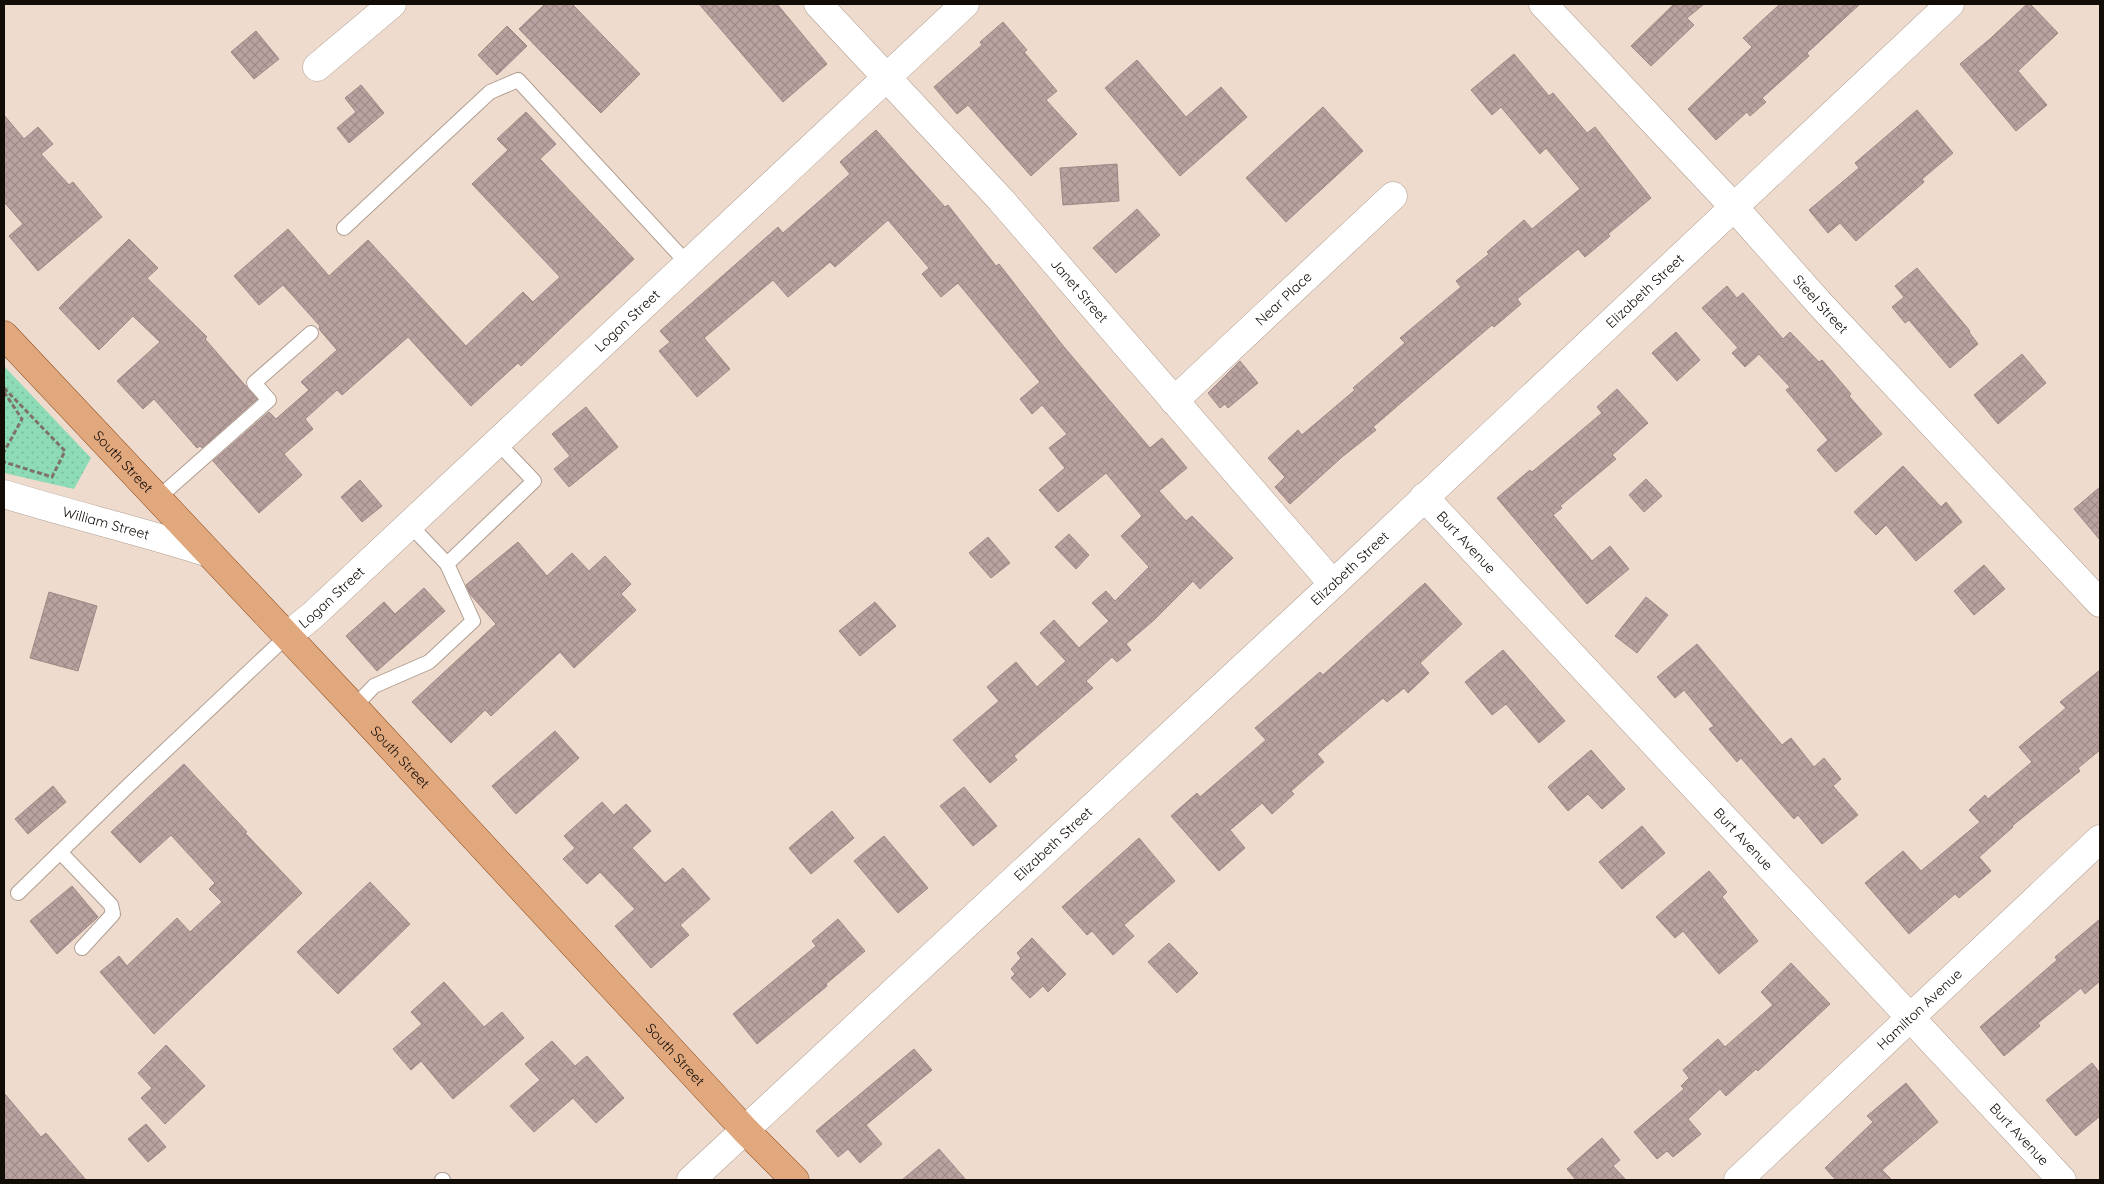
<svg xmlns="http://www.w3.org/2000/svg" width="2104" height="1184" viewBox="0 0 2104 1184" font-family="Quicksand,sans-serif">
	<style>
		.grass { fill: url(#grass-dots) }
		.building { fill: url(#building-cross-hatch); stroke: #9e8785 }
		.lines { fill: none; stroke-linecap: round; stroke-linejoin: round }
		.service-casing { stroke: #b09e91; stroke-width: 16 }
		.minor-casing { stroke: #b09e91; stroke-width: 29 }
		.primary-casing { stroke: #8c4c1c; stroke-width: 29 }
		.path { stroke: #7f7269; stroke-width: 3; stroke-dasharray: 5 2.5; stroke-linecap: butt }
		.service { stroke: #fff; stroke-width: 14 }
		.minor { stroke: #fff; stroke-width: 28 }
		.primary { stroke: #e1a87e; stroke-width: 28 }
		.labels { text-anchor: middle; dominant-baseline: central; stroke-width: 4; stroke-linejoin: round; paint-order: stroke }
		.street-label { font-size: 14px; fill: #120c07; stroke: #efdbcd }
	</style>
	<defs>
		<pattern id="grass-dots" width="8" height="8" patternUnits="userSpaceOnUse" patternTransform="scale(1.25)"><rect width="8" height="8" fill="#8edcb7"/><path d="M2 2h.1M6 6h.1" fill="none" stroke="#79bc9c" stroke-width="1.8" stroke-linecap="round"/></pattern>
		<pattern id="building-cross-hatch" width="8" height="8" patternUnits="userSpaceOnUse" patternTransform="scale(1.25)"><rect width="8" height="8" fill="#baa2a0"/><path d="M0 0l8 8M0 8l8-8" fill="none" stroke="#9f8a88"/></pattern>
	</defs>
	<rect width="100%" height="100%" fill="#efdbcd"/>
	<!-- grass -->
	<path class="grass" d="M4 366 91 458 74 489 4 473Z"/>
	<!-- building -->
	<g class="building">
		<path d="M545 4H572L640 74 601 113 519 29Z"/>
		<path d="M699 4H777L827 64 783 102Z"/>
		<path d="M1674 4H1704L1687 18 1694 25 1651 66 1631 46Z"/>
		<path d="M1780 4H1860L1807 53 1809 56 1762 98 1766 102 1750 116 1747 112 1716 140 1688 109 1752 47 1743 38Z"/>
		<path d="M2027 4H2030L2058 33 2018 71 2047 105 2016 131 1960 64 1991 38Z"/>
		<path d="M1003 22 1027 50 1024 52 1057 91 1046 100 1077 134 1031 176 968 105 957 114 934 87 982 45 980 42Z"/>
		<path d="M507 26 527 46 497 75 478 55Z"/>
		<path d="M256 31 279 59 254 79 231 52Z"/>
		<path d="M1514 54 1549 96 1553 93 1587 133 1595 127 1651 198 1608 234 1610 236 1585 257 1578 249 1517 299 1521 304 1494 327 1492 325 1417 389 1373 427 1376 430 1342 457 1290 504 1275 487 1285 477 1268 458 1298 430 1302 435 1355 390 1353 388 1405 343 1400 338 1461 287 1456 281 1489 254 1487 252 1524 220 1532 229 1580 189 1546 148 1540 154 1501 107 1492 115 1471 90Z"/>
		<path d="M1137 60 1186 117 1221 87 1247 117 1180 176 1105 88Z"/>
		<path d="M361 85 384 113 349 143 337 128 356 112 345 98Z"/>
		<path d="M1323 107 1363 151 1286 222 1246 178Z"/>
		<path d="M1917 110 1953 153 1922 179 1924 182 1856 241 1840 223 1828 233 1809 210 1859 168 1855 163Z"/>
		<path d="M526 112 556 144 540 159 634 259 521 366 518 363 471 406 408 337 342 395 337 390 305 419 313 429 284 454 302 475 259 513 213 461 269 412 276 419 309 390 301 382 337 350 319 329 320 326 283 285 259 305 234 276 288 229 329 276 368 240 466 346 523 292 533 302 560 277 472 184 508 150 497 139Z"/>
		<path d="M4 115 24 139 38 127 53 144 41 154 69 185 73 182 102 217 38 271 9 236 23 224 4 202Z"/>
		<path d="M876 130 945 207 948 205 996 266 999 264 1064 347 1150 448 1162 438 1187 468 1159 491 1186 521 1192 516 1233 558 1200 589 1193 581 1154 620 1126 644 1131 650 1117 662 1112 657 1086 681 1093 688 1014 756 1017 760 990 783 953 740 999 701 987 687 1016 662 1037 687 1066 661 1040 633 1054 620 1079 648 1109 621 1092 603 1106 591 1115 601 1149 567 1121 536 1142 516 1106 473 1058 512 1039 490 1065 468 1049 448 1067 434 1042 405 1032 414 1020 399 1040 382 958 283 941 297 922 274 929 268 888 220 835 267 830 262 788 297 773 280 704 338 730 369 697 397 659 351 670 342 660 331 778 227 783 233 850 174 840 162Z"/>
		<path d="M1117 164 1119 201 1063 205 1060 168Z"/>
		<path d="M1137 209 1160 235 1116 273 1093 248Z"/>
		<path d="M129 239 158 268 147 278 207 337 205 339 257 399 202 448 200 446 197 448 154 399 143 409 117 381 160 342 133 316 99 350 59 308Z"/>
		<path d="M1917 268 1970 331 1969 332 1978 344 1950 368 1909 320 1905 323 1892 307 1904 297 1895 286Z"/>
		<path d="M1727 286 1737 298 1743 293 1783 339 1790 332 1819 362 1822 360 1851 394 1849 396 1882 434 1836 472 1817 450 1828 440 1786 390 1790 387 1759 354 1745 367 1732 353 1738 348 1702 308Z"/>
		<path d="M1676 332 1700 360 1677 381 1652 353Z"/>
		<path d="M2022 354 2046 383 1998 424 1974 395Z"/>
		<path d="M1240 361 1258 383 1228 408 1225 404 1220 408 1208 393Z"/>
		<path d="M1617 389 1648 423 1612 455 1616 459 1560 506 1562 508 1553 515 1592 561 1610 546 1629 569 1587 604 1497 498 1530 470 1532 472 1602 413 1597 407Z"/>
		<path d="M586 407 618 447 569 487 554 469 570 456 552 434Z"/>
		<path d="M1903 466 1941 507 1946 502 1962 522 1916 561 1886 525 1876 535 1854 512Z"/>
		<path d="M1646 479 1662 496 1644 512 1629 495Z"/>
		<path d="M360 480 382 506 362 522 341 497Z"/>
		<path d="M2100 487V540L2074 509Z"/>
		<path d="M1069 534 1089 555 1076 569 1055 547Z"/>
		<path d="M988 537 1010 563 991 578 969 553Z"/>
		<path d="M518 542 547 576 572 553 589 571 605 556 631 584 621 594 636 610 574 668 560 652 491 716 485 710 451 743 412 702 496 624 470 594 466 585Z"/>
		<path d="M1984 565 2005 589 1974 615 1954 591Z"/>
		<path d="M1425 583 1462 624 1420 663 1429 673 1408 693 1404 688 1387 702 1383 698 1317 754 1324 762 1291 791 1294 794 1272 814 1262 803 1230 830 1245 848 1219 871 1171 816 1197 793 1200 797 1266 740 1255 728 1320 672 1323 675Z"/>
		<path d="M424 588 445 611 377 671 346 636 384 602 395 614Z"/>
		<path d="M49 592 97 606 78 671 30 658Z"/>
		<path d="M1646 597 1668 615 1637 653 1615 636Z"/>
		<path d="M875 602 896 626 860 656 839 631Z"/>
		<path d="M1697 644 1782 745 1791 738 1814 767 1824 758 1841 779 1833 786 1858 815 1822 844 1798 815 1794 819 1741 758 1737 762 1709 729 1714 726 1684 690 1675 698 1657 677Z"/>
		<path d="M1503 650 1565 721 1539 743 1506 704 1492 715 1465 682Z"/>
		<path d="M2100 670V750L2078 768 2080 771 2012 826 2013 827 1979 857 1991 871 1959 898 1955 894 1909 934 1865 883 1903 851 1921 871 1980 822 1969 810 1985 795 1988 799 2032 762 2019 747 2066 708 2060 702Z"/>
		<path d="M555 731 579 758 516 814 492 786Z"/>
		<path d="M1591 750 1625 789 1602 809 1588 794 1568 811 1548 787Z"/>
		<path d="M184 764 247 832 245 833 302 893 154 1034 100 972 119 956 127 966 177 918 190 932 222 902 209 889 215 883 171 835 140 863 111 832Z"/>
		<path d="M53 786 66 802 28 834 15 819Z"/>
		<path d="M964 787 997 826 973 846 940 806Z"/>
		<path d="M602 802 614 815 626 804 651 831 632 848 665 883 683 868 710 899 680 925 689 935 651 968 615 926 635 909 600 872 587 884 563 859 575 848 564 836Z"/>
		<path d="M832 811 854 838 811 874 789 848Z"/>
		<path d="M1642 826 1665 853 1622 889 1599 862Z"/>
		<path d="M884 836 928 888 898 913 854 861Z"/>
		<path d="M1139 838 1175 881 1124 925 1134 936 1113 955 1092 931 1087 935 1062 907Z"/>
		<path d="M1709 871 1727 892 1722 897 1758 941 1719 974 1683 931 1675 938 1656 917Z"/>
		<path d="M370 882 410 924 338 994 297 952Z"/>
		<path d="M72 886 98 917 57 954 30 921Z"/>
		<path d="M838 919 865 951 826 984 827 986 757 1044 733 1014 816 946 812 941Z"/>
		<path d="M2100 919V981L2085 994 2081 988 2038 1023 2040 1026 2004 1056 1980 1027 2057 960 2055 957Z"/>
		<path d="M1032 938 1066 974 1048 992 1043 986 1030 998 1011 978 1015 974 1011 969 1021 958 1017 953Z"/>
		<path d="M1169 943 1198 973 1177 993 1148 962Z"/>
		<path d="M1791 963 1830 1004 1758 1071 1756 1069 1726 1096 1720 1089 1688 1119 1701 1134 1673 1157 1667 1151 1657 1159 1634 1132 1684 1089 1681 1086 1689 1078 1683 1070 1718 1039 1725 1047 1773 1005 1761 992Z"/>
		<path d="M444 982 484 1027 502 1012 524 1038 453 1099 421 1061 411 1070 393 1049 422 1024 411 1012Z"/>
		<path d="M552 1041 575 1066 587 1056 624 1098 596 1123 573 1098 534 1132 510 1106 540 1080 525 1064Z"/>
		<path d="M166 1045 205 1086 165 1124 141 1098 152 1088 138 1073Z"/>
		<path d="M914 1049 932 1070 866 1125 882 1144 860 1163 848 1149 838 1157 816 1131Z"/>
		<path d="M2092 1063 2100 1073V1116L2076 1136 2046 1100Z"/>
		<path d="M1906 1083 1938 1122 1882 1170 1892 1180H1836L1825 1168 1873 1122 1867 1116Z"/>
		<path d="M4 1093 41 1137 46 1133 86 1180H4Z"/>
		<path d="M146 1124 166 1147 148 1162 128 1139Z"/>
		<path d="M1602 1138 1620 1160 1613 1166 1626 1180H1576L1567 1169Z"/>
		<path d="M939 1149 966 1180H902Z"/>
	</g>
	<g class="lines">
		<defs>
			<g id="service">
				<path d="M344 228 490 92 518 80 687 263"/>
				<path d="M158 498 269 400 254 383 311 333"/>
				<path d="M409 524 447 564 534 481 497 442"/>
				<path d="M354 707 374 686 429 662 473 621 447 564"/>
				<path d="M60 852 111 905 113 914 82 948"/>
				<path d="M18 893 129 785 287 636"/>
				<path d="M442 1180H443"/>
			</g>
			<g id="minor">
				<path id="s1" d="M818 4 1001 200 1333 584"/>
				<path id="s2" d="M1543 4 1733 206 1820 304 2100 603"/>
				<path d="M317 67 392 4"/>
				<path id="s3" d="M1174 401 1393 196"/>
				<path id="s4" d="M4 494C72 515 141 531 209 553"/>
				<path id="s5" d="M1424 497 2062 1180"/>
				<path id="s6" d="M287 636 313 615 965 4"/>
				<path id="s7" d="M691 1180 1333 584 1950 4"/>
				<path id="s8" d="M1738 1180 2100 839"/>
			</g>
			<g id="primary">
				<path id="s9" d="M4 335 354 707 745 1130 795 1180"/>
			</g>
		</defs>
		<!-- service casing -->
		<use href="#service" class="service-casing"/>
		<!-- minor casing -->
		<use href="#minor" class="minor-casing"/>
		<!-- primary casing -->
		<use href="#primary" class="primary-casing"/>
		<!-- path -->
		<g class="path">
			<path d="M4 388 65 451 52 477 4 462"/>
			<path d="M4 392 22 419 4 452"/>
		</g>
		<!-- service -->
		<use href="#service" class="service"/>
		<!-- minor -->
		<use href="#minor" class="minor"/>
		<!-- primary -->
		<use href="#primary" class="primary"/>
	</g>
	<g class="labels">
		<!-- street labels -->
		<g class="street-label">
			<text stroke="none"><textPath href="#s1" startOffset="388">Janet Street</textPath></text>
			<text stroke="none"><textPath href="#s7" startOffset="1304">Elizabeth Street</textPath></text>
			<text stroke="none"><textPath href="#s3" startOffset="150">Near Place</textPath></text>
			<text stroke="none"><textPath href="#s2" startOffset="409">Steel Street</textPath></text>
			<text stroke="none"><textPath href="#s6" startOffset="464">Logan Street</textPath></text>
			<text stroke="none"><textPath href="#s9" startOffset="174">South Street</textPath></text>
			<text stroke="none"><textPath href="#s4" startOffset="106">William Street</textPath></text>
			<text stroke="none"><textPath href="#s5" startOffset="62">Burt Avenue</textPath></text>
			<text stroke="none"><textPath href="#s7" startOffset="899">Elizabeth Street</textPath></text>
			<text stroke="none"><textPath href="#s6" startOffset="59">Logan Street</textPath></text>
			<text stroke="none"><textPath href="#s9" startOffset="579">South Street</textPath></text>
			<text stroke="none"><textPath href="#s5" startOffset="468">Burt Avenue</textPath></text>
			<text stroke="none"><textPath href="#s7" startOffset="494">Elizabeth Street</textPath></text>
			<text stroke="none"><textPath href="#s8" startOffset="249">Hamilton Avenue</textPath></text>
			<text stroke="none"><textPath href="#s9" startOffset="984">South Street</textPath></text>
			<text stroke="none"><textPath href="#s5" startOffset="872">Burt Avenue</textPath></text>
		</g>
	</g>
	<!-- border -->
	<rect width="2104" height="1184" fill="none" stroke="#120c07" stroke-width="10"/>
</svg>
